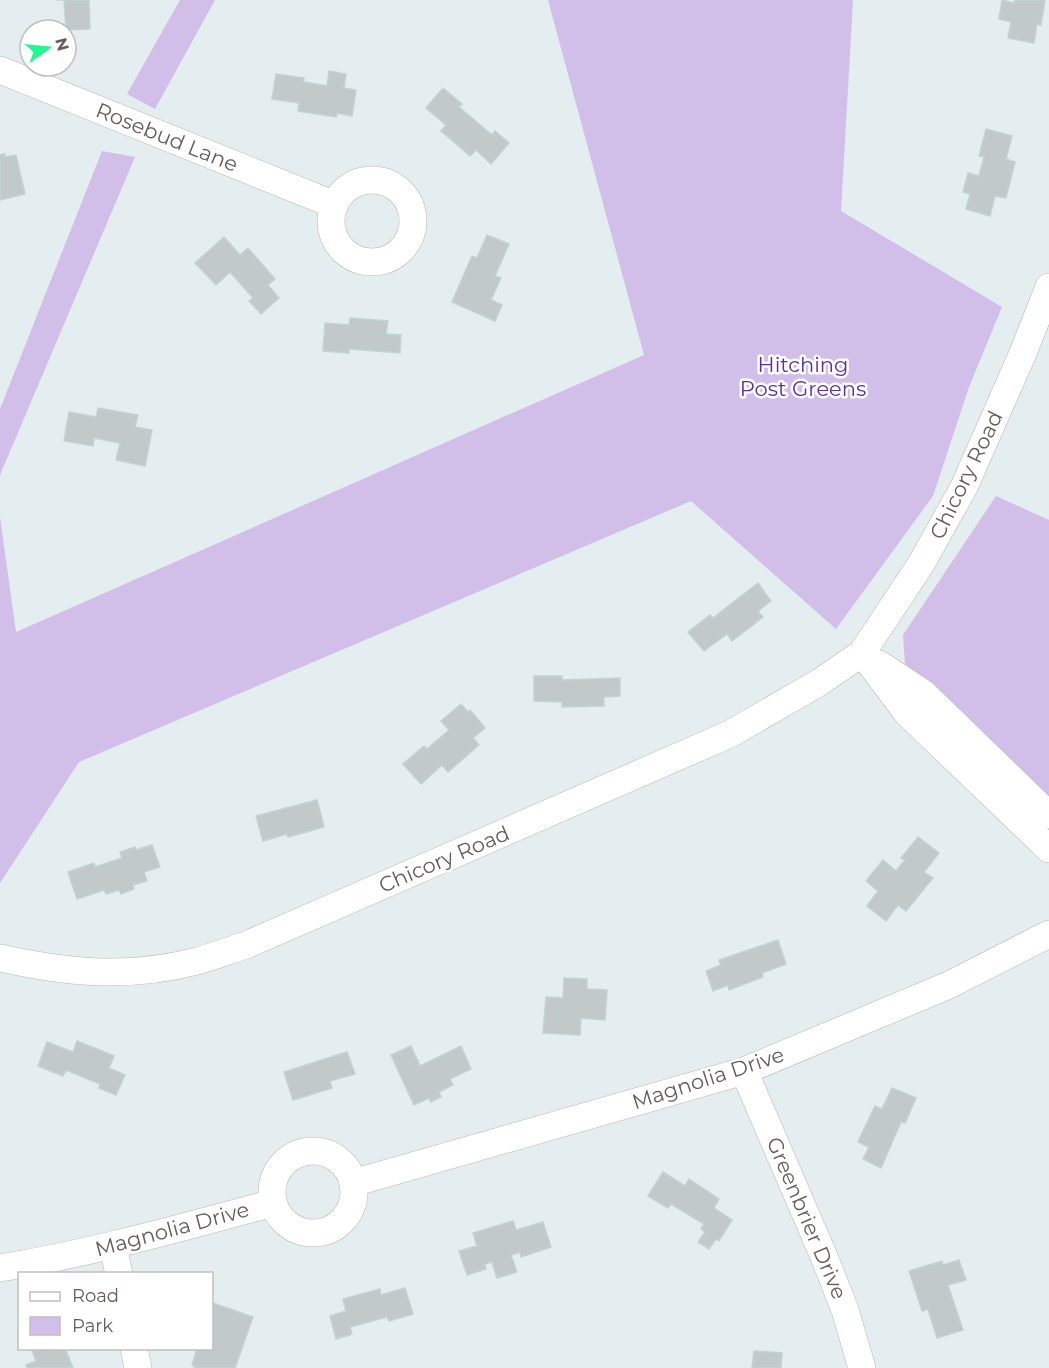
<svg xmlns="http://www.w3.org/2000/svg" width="1049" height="1368" viewBox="0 0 1049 1368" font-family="Montserrat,sans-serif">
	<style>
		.green { fill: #d1bee9 }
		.building { fill: #c1c9cb; stroke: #c2d3d5; stroke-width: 1.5 }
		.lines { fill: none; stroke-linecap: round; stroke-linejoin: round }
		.street-casing { stroke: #bcb5b5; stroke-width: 28 }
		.street { stroke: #fff; stroke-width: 27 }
		.labels { text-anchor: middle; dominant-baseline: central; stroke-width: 5; stroke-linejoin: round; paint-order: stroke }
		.street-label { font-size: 21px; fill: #665c5c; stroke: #fff }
		.park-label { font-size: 21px; fill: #5e3091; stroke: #fff }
	</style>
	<rect width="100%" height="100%" fill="#e4edf0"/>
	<!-- green -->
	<g class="green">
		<path d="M180 0H215L155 109 127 94Z"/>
		<path d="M548 0H853L841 211 1002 307 969 387 933 496 836 629 691 501 79 762 0 883V517L16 632 644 355Z"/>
		<path d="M102 151 135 157 0 475V409Z"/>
		<path d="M996 496 1049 520V804L905 664 903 635Z"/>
	</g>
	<!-- building -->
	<g class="building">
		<path d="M56 0H89L90 29 66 30 64 0Z"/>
		<path d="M1002 0 1014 3 1015 0H1045L1041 25 1037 24 1034 43 1008 38 1011 22 999 19Z"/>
		<path d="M329 71 346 74 344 88 356 90 352 116 337 113 336 117 298 111 299 103 272 99 276 74 304 78V82L327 86Z"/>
		<path d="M443 88 462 104 459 107 492 135 495 131 509 143 491 164 476 150 470 156 441 131 446 125 426 108Z"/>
		<path d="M986 129 1012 136 1006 159 1015 162 1006 198 995 196 990 216 966 209 970 194 963 192 968 173 979 176 984 157 979 156Z"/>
		<path d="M5 154V157L16 155 25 194 0 200V155Z"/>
		<path d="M487 235 509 244 495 276 501 278 491 300 502 305 495 321 452 302 472 256 477 258Z"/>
		<path d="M224 237 240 255 248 248 275 279 268 285 279 298 261 314 249 301 253 298 230 272 216 285 195 263Z"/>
		<path d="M350 318 388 321 386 334 401 335 400 353 349 349V353L323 351 325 323 349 325Z"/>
		<path d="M98 408 138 415 135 427 152 430 145 466 116 460 120 443 94 438 93 446 64 441 69 412 96 417Z"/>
		<path d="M758 583 771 601 758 611 763 617 732 641 727 634 704 651 688 632 710 615 713 618Z"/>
		<path d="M534 676H562V680L620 678V696L604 697V706L562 707V702L534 701Z"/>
		<path d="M461 704 468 712 470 710 485 728 473 738 479 745 448 772 442 765 421 784 403 764 424 746 427 749 449 730 441 721Z"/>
		<path d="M317 800 324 827 288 837 287 834 263 841 256 816Z"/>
		<path d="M918 837 939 853 924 872 933 878 906 911 898 905 886 921 867 906 878 891 866 881 883 860 896 871 905 860 901 858Z"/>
		<path d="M152 845 160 867 144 872 147 881 133 885 134 889 121 894 119 890 106 894 104 890 77 899 68 872 94 863 95 867 122 858 120 852 135 847 136 850Z"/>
		<path d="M778 940 786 964 762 973 763 977 729 990 728 985 713 991 706 971 721 965 719 960Z"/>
		<path d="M564 978 587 979V989L607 990 605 1020 581 1018 580 1035 543 1033 546 997 563 998Z"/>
		<path d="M77 1041 114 1056 109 1068 125 1075 116 1095 99 1088 100 1084 66 1070 63 1076 38 1066 47 1042 73 1052Z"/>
		<path d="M411 1046 420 1066 461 1046 471 1069 450 1079 453 1085 439 1092 441 1097 431 1102 429 1098 414 1105 391 1055Z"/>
		<path d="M347 1052 355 1074 330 1081 332 1088 293 1100 284 1072Z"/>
		<path d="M892 1088 916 1098 905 1123 901 1122 881 1168 863 1159 869 1147 858 1142 875 1106 882 1109Z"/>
		<path d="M663 1172 685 1186 689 1179 719 1199 714 1208 732 1220 719 1241 716 1239 709 1249 698 1242 705 1232 701 1229 704 1224 671 1204 668 1208 648 1196Z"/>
		<path d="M513 1221 516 1230 543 1222 551 1247 521 1257 520 1252 511 1255 517 1272 497 1278 492 1262 485 1264 486 1269 467 1275 459 1251 477 1246 473 1233Z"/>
		<path d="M959 1260 966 1280 948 1285 963 1330 937 1338 928 1309 922 1311 909 1271 942 1261 943 1265Z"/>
		<path d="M405 1288 413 1314 389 1321 387 1317 350 1327 352 1334 336 1339 330 1316 346 1311 343 1299 380 1289 381 1295Z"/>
		<path d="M213 1303 253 1317 235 1368H194V1366L192 1365 197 1348H212V1308Z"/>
		<path d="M31 1348H65L73 1368H27L26 1365 36 1361Z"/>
		<path d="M754 1351 782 1353 781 1368H752Z"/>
	</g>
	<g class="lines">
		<defs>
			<g id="street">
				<path d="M0 70 335 205"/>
				<circle cx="372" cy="221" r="41"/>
				<path d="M862 653 907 713 1049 849"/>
				<path d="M879 664 923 693 1049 815"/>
				<path d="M0 958C68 973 128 979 197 961 213 957 230 950 246 945L730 734 820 682 862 653 921 564 964 487 1023 353 1049 287"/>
				<path d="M744 1071 825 1259 845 1310 862 1368"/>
				<circle cx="313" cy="1192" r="41"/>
				<path d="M353 1183 744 1071 949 985 1049 934"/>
				<path d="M113 1246 119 1274"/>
				<path d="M0 1268C93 1253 183 1227 273 1203"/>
				<path d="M134 1348 138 1368"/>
			</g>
		</defs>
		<!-- street casing -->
		<use href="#street" class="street-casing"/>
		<!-- street -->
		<use href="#street" class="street"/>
	</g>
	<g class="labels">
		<!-- street labels -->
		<g class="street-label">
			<text transform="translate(167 137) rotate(22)">Rosebud Lane</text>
			<text transform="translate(966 475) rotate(-64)">Chicory Road</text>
			<text transform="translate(444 859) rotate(-23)">Chicory Road</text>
			<text transform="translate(708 1078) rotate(-18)">Magnolia Drive</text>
			<text transform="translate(807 1218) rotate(67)">Greenbrier Drive</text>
			<text transform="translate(172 1229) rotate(-15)">Magnolia Drive</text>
		</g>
		<!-- park labels -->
		<g class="park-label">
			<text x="803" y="364">Hitching<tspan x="803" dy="24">Post Greens</tspan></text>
		</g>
	</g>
	<!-- legend -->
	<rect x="18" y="1272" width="195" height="78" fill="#ffffff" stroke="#c2bebe" stroke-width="1.5"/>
	<rect x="30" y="1292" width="30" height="9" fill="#ffffff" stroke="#c2bebe" stroke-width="1.5"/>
	<text x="72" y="1302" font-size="18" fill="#665c5c">Road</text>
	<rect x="30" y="1317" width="30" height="18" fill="#d1bee9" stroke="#c2bebe" stroke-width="1.5"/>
	<text x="72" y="1332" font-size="18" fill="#665c5c">Park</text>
	<!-- north arrow -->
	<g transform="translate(48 48) rotate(75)"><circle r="28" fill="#ffffff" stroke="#c2bebe" stroke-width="1.5"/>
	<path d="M0-4.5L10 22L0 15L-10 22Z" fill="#22f88f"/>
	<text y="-9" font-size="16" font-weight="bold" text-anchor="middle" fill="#665c5c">N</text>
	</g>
</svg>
